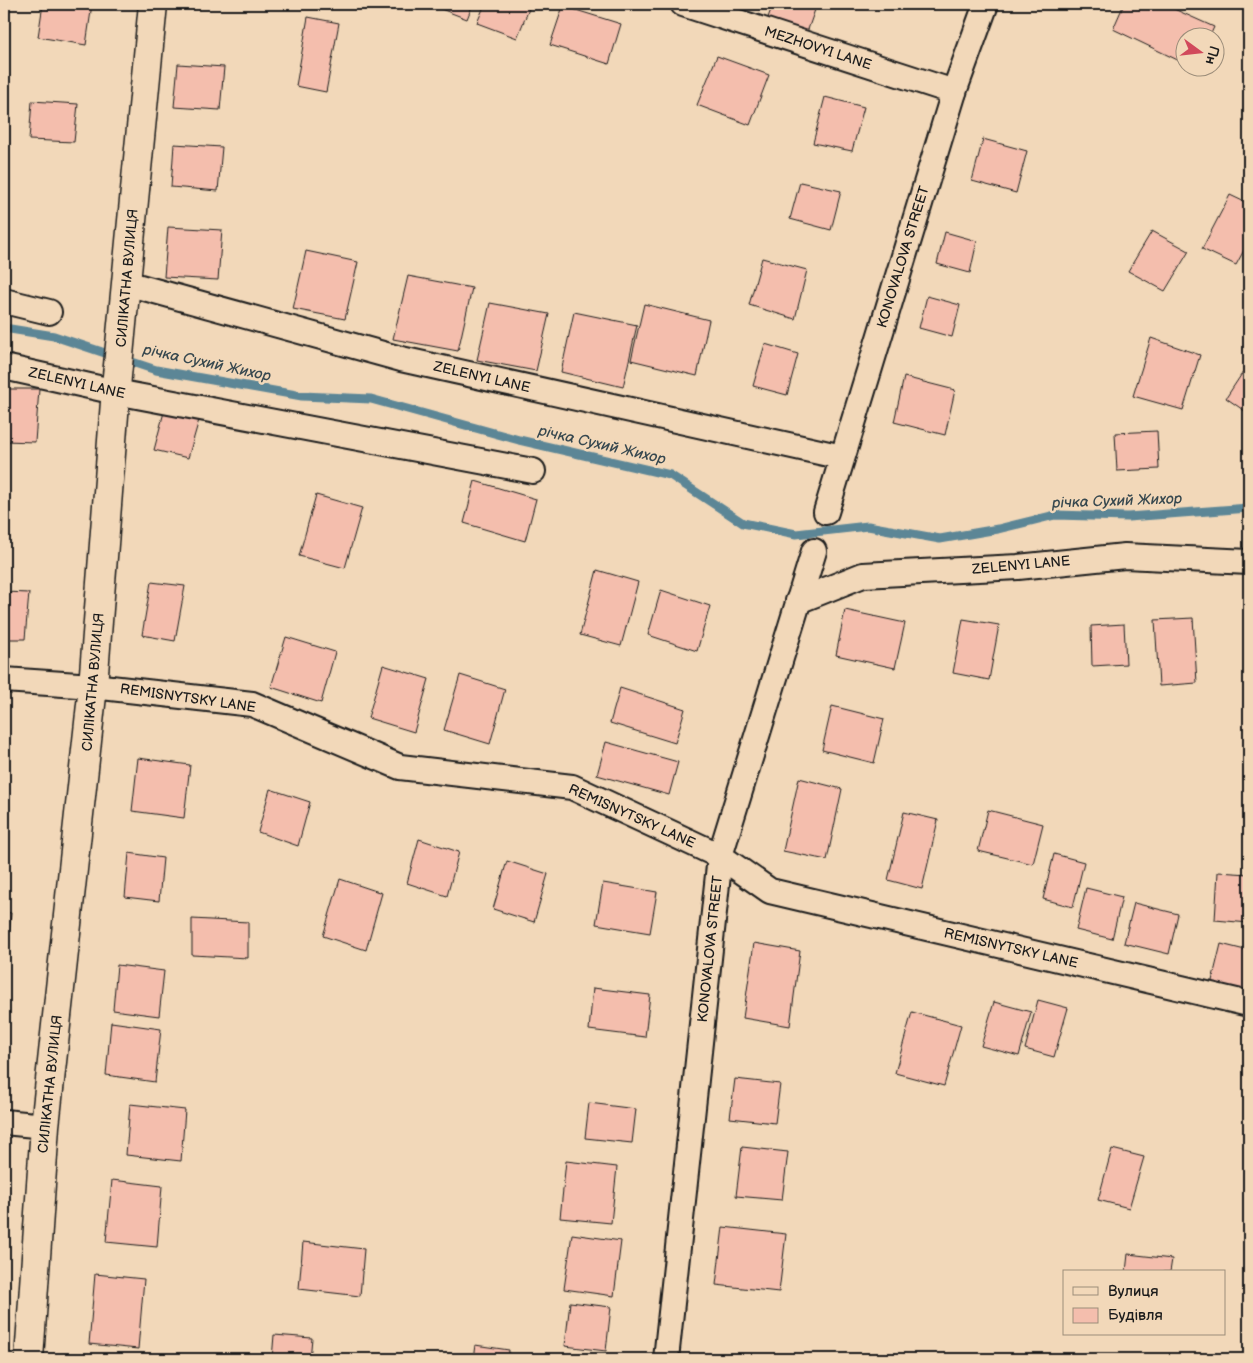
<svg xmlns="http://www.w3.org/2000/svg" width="1253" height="1363" viewBox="0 0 1253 1363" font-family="'Balsamiq Sans',sans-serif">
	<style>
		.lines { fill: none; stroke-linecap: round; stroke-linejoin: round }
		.stream { stroke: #5c8696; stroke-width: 9 }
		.building { fill: #f4bead; stroke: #1c1c1c }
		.street-casing { stroke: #1c1c1c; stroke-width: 28 }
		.primary-casing { stroke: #1c1c1c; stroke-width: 31 }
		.street { stroke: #f2d8b9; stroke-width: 24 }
		.primary { stroke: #f2d8b9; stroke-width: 28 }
		.labels { text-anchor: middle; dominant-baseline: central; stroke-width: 5; stroke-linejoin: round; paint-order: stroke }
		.street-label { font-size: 14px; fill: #1c1c1c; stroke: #f2d8b9 }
		.water-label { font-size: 15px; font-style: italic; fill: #37484f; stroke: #f2d8b9 }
	</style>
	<rect width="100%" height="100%" fill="#f2d8b9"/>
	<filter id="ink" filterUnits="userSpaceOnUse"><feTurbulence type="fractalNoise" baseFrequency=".02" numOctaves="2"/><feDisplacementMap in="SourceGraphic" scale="10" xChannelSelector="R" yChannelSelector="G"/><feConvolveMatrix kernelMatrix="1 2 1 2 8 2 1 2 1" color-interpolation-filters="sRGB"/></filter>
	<g filter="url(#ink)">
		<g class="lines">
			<!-- stream -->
			<path class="stream" d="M4 328 54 336 156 370 302 396 371 399 519 440 670 475 743 523 796 534 868 526 940 539 998 529 1055 515 1128 517 1249 508"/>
		</g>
		<!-- building -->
		<g class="building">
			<path d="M43 4H92L86 45 38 37Z"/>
			<path d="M428 4H473L467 19Z"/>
			<path d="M485 4H531L517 38 477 23Z"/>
			<path d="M773 4H817L805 38 766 23Z"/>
			<path d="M1124 4H1163L1214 27 1209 38H1186V64L1113 29Z"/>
			<path d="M563 6 621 24 609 64 550 45Z"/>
			<path d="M308 17 339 23 326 92 296 86Z"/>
			<path d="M717 56 769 75 750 125 697 105Z"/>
			<path d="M178 64 224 67 220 110 174 107Z"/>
			<path d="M825 97 864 107 852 151 813 143Z"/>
			<path d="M32 101 78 104 74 142 29 140Z"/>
			<path d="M983 139 1027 151 1016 193 972 181Z"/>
			<path d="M174 144 222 147 218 191 171 187Z"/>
			<path d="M800 182 841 191 831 230 790 219Z"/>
			<path d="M1230 195 1249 204V241L1236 265 1202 249Z"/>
			<path d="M168 227 222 230 218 280 164 277Z"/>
			<path d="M1152 231 1189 251 1165 291 1128 271Z"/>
			<path d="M945 232 977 241 970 273 937 264Z"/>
			<path d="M306 251 358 262 345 319 293 309Z"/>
			<path d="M762 258 807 270 795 319 749 305Z"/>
			<path d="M408 276 472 288 458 351 393 339Z"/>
			<path d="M927 296 960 305 952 337 919 328Z"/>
			<path d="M490 303 549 314 536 371 477 360Z"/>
			<path d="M644 304 709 320 697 376 631 360Z"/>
			<path d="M574 312 637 325 623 387 561 372Z"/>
			<path d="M1151 338 1200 355 1183 410 1133 396Z"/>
			<path d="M765 344 798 354 787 395 753 386Z"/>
			<path d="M1249 363V414L1226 398Z"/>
			<path d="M904 377 955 390 945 435 894 422Z"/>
			<path d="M4 389H39L35 442 4 441Z"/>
			<path d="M164 412 199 420 188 458 154 450Z"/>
			<path d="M1157 431 1159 469 1117 471 1115 433Z"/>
			<path d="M475 481 536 499 525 541 464 523Z"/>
			<path d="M316 495 362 508 345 568 299 556Z"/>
			<path d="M597 570 638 582 621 646 580 635Z"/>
			<path d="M151 582 185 586 175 641 142 635Z"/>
			<path d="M661 590 710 606 697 651 648 635Z"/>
			<path d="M4 592 29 593 25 639H4Z"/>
			<path d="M845 610 905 623 895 668 836 655Z"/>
			<path d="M1193 618 1197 683 1159 686 1155 620Z"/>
			<path d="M963 619 999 625 989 680 953 673Z"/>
			<path d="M1124 624 1126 664 1092 666 1091 626Z"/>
			<path d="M286 637 335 652 321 703 271 687Z"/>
			<path d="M383 665 429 679 414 732 368 718Z"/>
			<path d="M460 675 505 689 490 744 444 730Z"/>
			<path d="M620 688 685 709 675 743 610 723Z"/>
			<path d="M832 706 884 719 874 763 822 750Z"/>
			<path d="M606 742 678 762 669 795 597 775Z"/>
			<path d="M138 758 190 765 184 818 132 811Z"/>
			<path d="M799 778 842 789 827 860 783 851Z"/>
			<path d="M270 789 310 802 298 846 258 832Z"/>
			<path d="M988 810 1043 824 1033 864 978 851Z"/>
			<path d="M904 812 938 820 922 889 888 880Z"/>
			<path d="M419 839 459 852 447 896 407 883Z"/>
			<path d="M4 842H7L4 882Z"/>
			<path d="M129 853 163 858 159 901 125 897Z"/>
			<path d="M1054 854 1084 862 1073 907 1043 899Z"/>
			<path d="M507 861 548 874 534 922 493 909Z"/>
			<path d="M1218 872 1249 874V923L1215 920Z"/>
			<path d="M340 879 382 893 366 950 323 936Z"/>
			<path d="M603 883 657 892 650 933 596 924Z"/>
			<path d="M1086 888 1122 897 1112 939 1076 930Z"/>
			<path d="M1134 903 1178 914 1169 954 1124 943Z"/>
			<path d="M4 912 11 913 4 986Z"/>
			<path d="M192 919 248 922V958L192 955Z"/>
			<path d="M754 943 800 951 790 1026 743 1018Z"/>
			<path d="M1221 944 1249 951V994L1211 985Z"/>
			<path d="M117 965 164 971 159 1016 113 1010Z"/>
			<path d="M593 988 650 995 645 1037 589 1030Z"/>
			<path d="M1038 1000 1068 1008 1054 1057 1025 1049Z"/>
			<path d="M994 1002 1031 1012 1019 1056 981 1046Z"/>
			<path d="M912 1012 961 1025 944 1086 895 1073Z"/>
			<path d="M111 1022 161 1029 155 1082 106 1075Z"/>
			<path d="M735 1079 780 1084 775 1123 730 1118Z"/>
			<path d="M589 1103 636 1109 632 1143 585 1138Z"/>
			<path d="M130 1104 185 1110 181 1161 126 1155Z"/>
			<path d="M742 1147 788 1152 782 1200 736 1196Z"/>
			<path d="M1112 1149 1144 1157 1129 1208 1098 1200Z"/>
			<path d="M566 1161 617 1167 611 1223 560 1218Z"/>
			<path d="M112 1180 162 1186 157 1247 106 1242Z"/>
			<path d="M723 1227 786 1234 779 1292 716 1285Z"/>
			<path d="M572 1234 621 1241 614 1296 564 1289Z"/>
			<path d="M303 1242 364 1249 360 1296 299 1289Z"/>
			<path d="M1128 1254 1172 1259 1170 1272H1126Z"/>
			<path d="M95 1274 144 1279 138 1349 89 1344Z"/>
			<path d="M570 1302 611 1307 606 1351 565 1346Z"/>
			<path d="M274 1335 312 1338 310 1359H272Z"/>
			<path d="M475 1345 509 1350 508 1359H473Z"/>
		</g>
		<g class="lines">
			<defs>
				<g id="street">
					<path d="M683 4 954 92"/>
					<path d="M126 283 401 359 842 457"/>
					<path d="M4 301 49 312"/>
					<path d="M4 367 116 392 533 471"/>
					<path d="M826 512 954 92 986 4"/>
					<path d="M798 601 863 575 1018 567 1125 556 1249 562"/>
					<path d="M4 680 93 686 252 704 400 767 572 787 720 856 770 891 1249 1004"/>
					<path d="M4 1122 45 1126"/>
					<path d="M666 1359 720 856 814 551"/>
				</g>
				<path id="primary" d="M29 1359 45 1126 93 686 117 376 153 4"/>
			</defs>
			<!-- street casing -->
			<use href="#street" class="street-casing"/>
			<!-- primary casing -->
			<use href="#primary" class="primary-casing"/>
			<!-- street -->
			<use href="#street" class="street"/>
			<!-- primary -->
			<use href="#primary" class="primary"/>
		</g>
	</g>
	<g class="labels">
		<!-- street labels -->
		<g class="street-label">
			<text transform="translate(818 48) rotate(18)">MEZHOVYI LANE</text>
			<text transform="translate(903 257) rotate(-73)">KONOVALOVA STREET</text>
			<text transform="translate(127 278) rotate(-85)">СИЛІКАТНА ВУЛИЦЯ</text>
			<text transform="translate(482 377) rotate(13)">ZELENYI LANE</text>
			<text transform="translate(77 383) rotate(13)">ZELENYI LANE</text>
			<text transform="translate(1021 565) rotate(-5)">ZELENYI LANE</text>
			<text transform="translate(93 682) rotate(-85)">СИЛІКАТНА ВУЛИЦЯ</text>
			<text transform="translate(188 698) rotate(8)">REMISNYTSKY LANE</text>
			<text transform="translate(632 816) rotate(24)">REMISNYTSKY LANE</text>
			<text transform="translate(1011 948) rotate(13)">REMISNYTSKY LANE</text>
			<text transform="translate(710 949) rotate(-84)">KONOVALOVA STREET</text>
			<text transform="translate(50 1084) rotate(-84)">СИЛІКАТНА ВУЛИЦЯ</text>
		</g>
		<!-- water labels -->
		<g class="water-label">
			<text transform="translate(207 363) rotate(12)">річка Сухий Жихор</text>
			<text transform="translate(602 445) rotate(13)">річка Сухий Жихор</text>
			<text transform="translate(1117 501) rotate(-2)">річка Сухий Жихор</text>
		</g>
	</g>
	<!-- margin -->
	<rect width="1253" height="1363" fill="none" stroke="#f2d8b9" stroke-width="20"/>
	<rect x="10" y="10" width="1233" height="1343" fill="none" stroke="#1c1c1c" stroke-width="2" filter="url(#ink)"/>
	<!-- legend -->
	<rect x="1063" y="1270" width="162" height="65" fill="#f2d8b9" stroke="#9c8d7a"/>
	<rect x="1073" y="1287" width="25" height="8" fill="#f2d8b9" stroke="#9c8d7a"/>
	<text x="1108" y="1296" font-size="15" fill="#1c1c1c">Вулиця</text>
	<rect x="1073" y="1308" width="25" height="15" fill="#f4bead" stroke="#9c8d7a"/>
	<text x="1108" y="1320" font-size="15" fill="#1c1c1c">Будівля</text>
	<!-- north arrow -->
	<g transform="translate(1200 52) rotate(105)"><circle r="24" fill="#f2d8b9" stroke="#9c8d7a"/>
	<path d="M0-4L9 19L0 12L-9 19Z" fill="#d1495b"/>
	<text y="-8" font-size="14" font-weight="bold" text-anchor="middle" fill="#1c1c1c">Пн</text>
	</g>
</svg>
